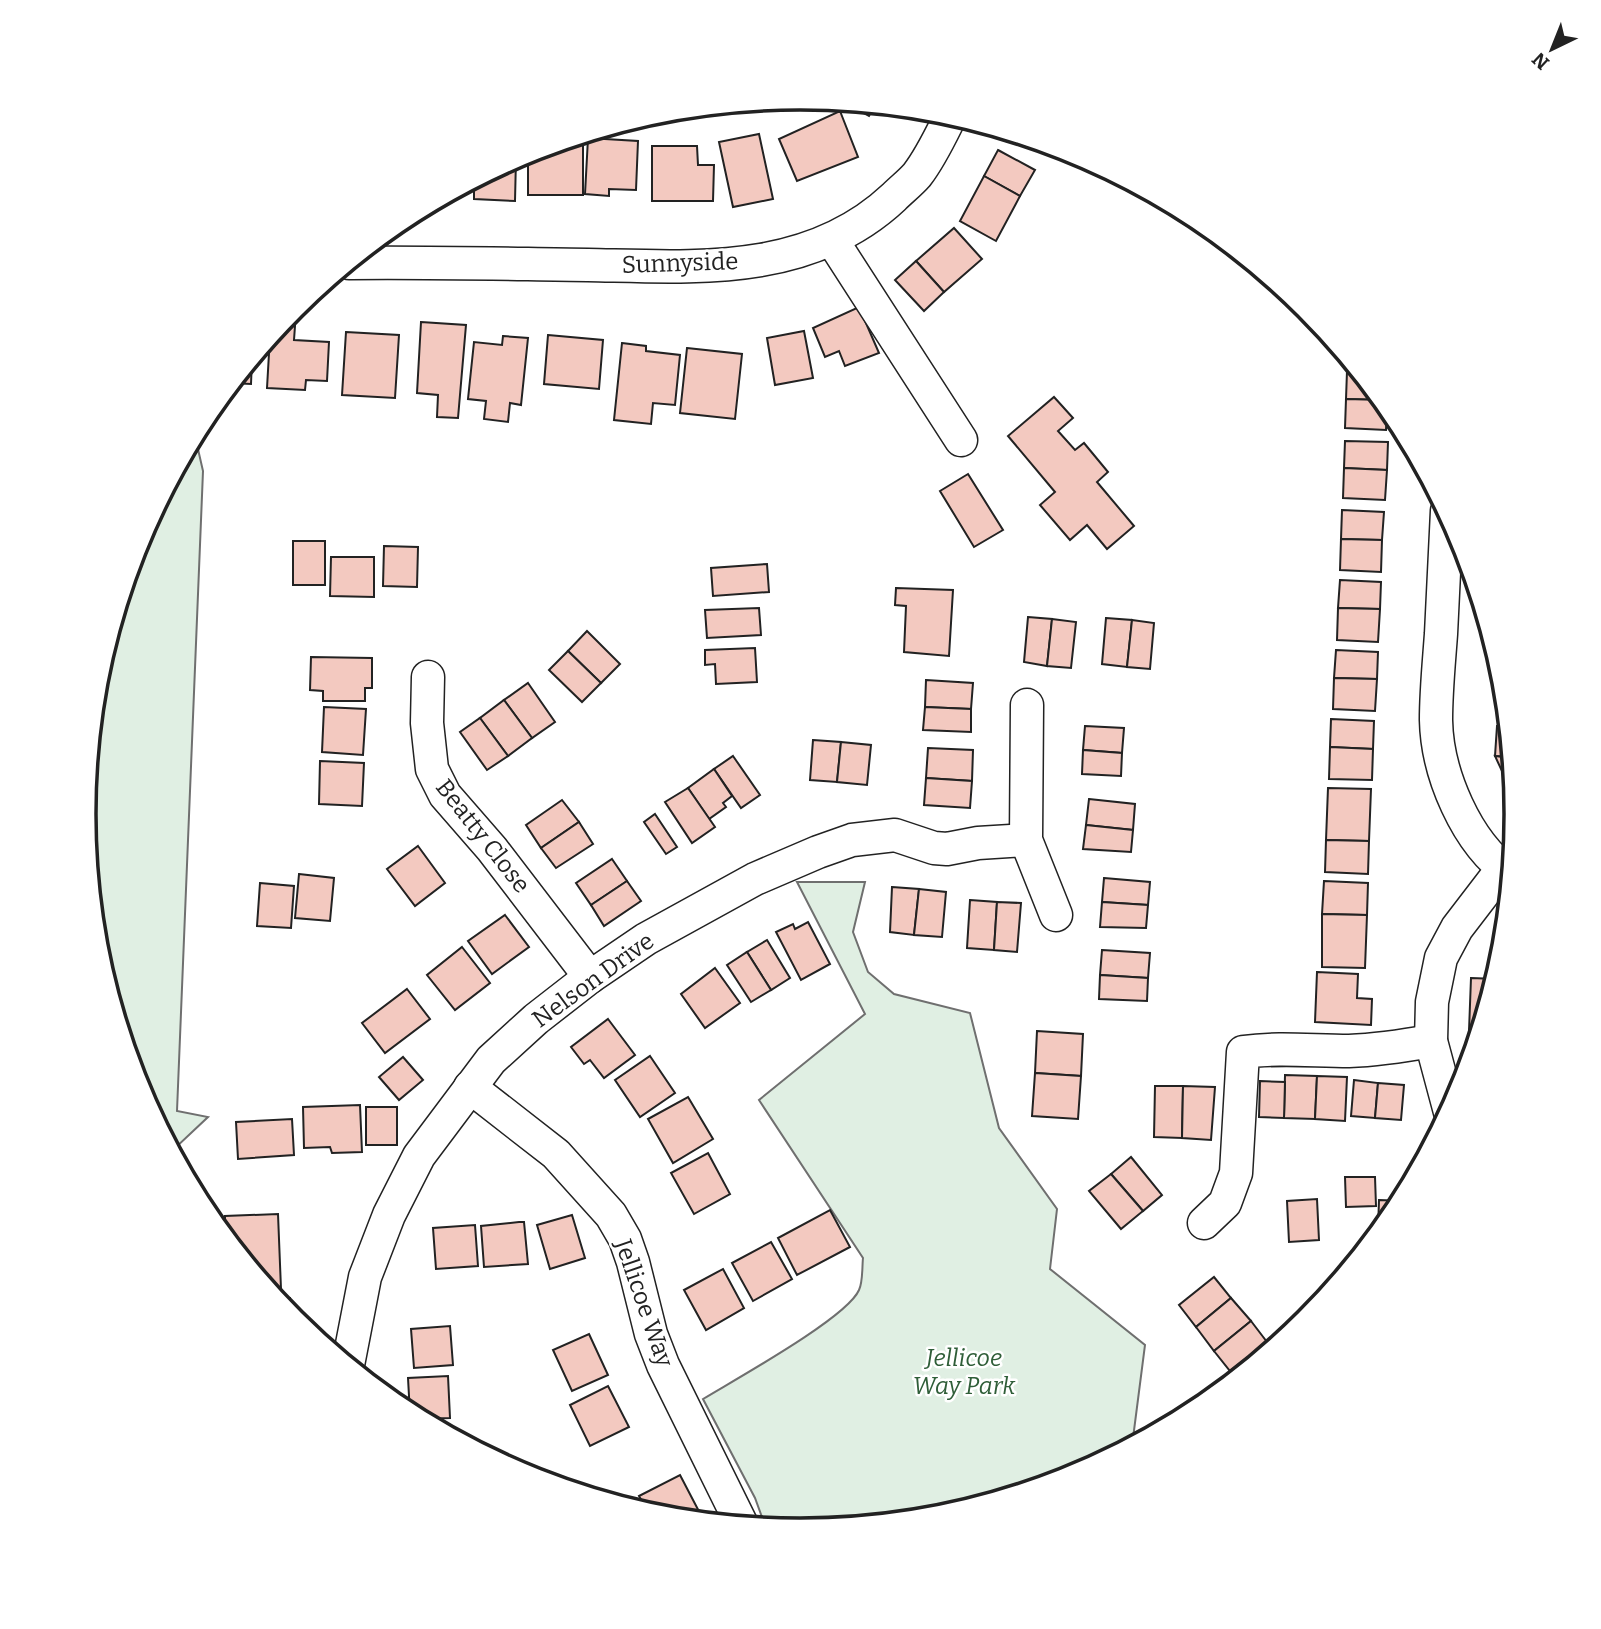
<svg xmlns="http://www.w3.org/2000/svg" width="1601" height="1629" viewBox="0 0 1601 1629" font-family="Bitter,serif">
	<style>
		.green { fill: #e0efe3; stroke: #6f6f6f; stroke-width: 2 }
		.building { fill: #f3c9c0; stroke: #222; stroke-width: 2 }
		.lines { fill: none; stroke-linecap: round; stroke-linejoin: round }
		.minor-casing { stroke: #222; stroke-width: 35 }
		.minor { stroke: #fff; stroke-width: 32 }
		.labels { text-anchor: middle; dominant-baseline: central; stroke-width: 5; stroke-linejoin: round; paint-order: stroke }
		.street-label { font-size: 24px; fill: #222; stroke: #fff }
		.park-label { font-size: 24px; font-style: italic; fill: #2f5e38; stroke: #fff }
		.rim { fill: none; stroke: #222; stroke-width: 3.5 }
	</style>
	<rect width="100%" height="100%" fill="#fff"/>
	<!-- green -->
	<g class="green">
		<path d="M195 436 203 471 177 1111 208 1117 172 1151 138 1088 98 954 84 814 98 674 139 540Z"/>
		<path d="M797 882H865L853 932 868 972 894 994 970 1013 999 1128 1057 1209 1050 1269 1145 1345 1132 1446 1074 1477 940 1517 800 1531 766 1528 755 1498 703 1399C734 1380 847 1318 859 1290 863 1282 862 1267 863 1258L759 1100 865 1014Z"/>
	</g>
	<!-- building -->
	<g class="building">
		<path d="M843 102 875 105 869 116Z"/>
		<path d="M840 111 858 157 797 181 779 139Z"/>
		<path d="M759 134 773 199 733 207 719 142Z"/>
		<path d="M583 135V195H528V152Z"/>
		<path d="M588 138 638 141 636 190 609 189V196L585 194Z"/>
		<path d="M652 146H697L698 165H714L713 201H652Z"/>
		<path d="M998 150 1035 170 1020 196 984 176Z"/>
		<path d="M516 158 515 201 474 199V186L469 183Z"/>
		<path d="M984 176 1020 196 996 241 960 221Z"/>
		<path d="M954 228 982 259 944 292 916 261Z"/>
		<path d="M916 261 944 292 924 311 895 280Z"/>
		<path d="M859 307 879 353 845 366 839 351 825 357 813 328Z"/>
		<path d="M421 322 466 325 458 418 437 417 438 395 417 393Z"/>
		<path d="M280 325 295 326 294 340 329 342 327 381 306 380 305 390 267 388 270 336Z"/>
		<path d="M804 331 813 378 775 385 767 338Z"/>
		<path d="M346 332 399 335 395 398 342 395Z"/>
		<path d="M548 335 603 340 599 389 544 384Z"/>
		<path d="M503 336 528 338 521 405 510 403 508 422 484 419 486 401 468 399 474 342 502 345Z"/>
		<path d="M622 343 646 346V351L680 355 675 405 653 403 651 424 614 420Z"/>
		<path d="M687 348 742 354 735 419 680 413Z"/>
		<path d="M252 359 251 384 232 383Z"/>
		<path d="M1347 371 1360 372 1383 400 1346 399Z"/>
		<path d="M1054 397 1073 418 1058 431 1075 450 1084 443 1108 472 1097 482 1134 526 1107 549 1087 525 1070 540 1040 505 1055 492 1008 436Z"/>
		<path d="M1346 399 1383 400 1387 406 1386 430 1345 428Z"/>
		<path d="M1345 441 1388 442 1387 470 1344 468Z"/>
		<path d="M1344 468 1387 470 1385 500 1343 498Z"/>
		<path d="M968 474 1003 530 974 547 940 491Z"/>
		<path d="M1342 510 1384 512 1382 540 1341 539Z"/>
		<path d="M1341 539 1382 540 1381 572 1340 570Z"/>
		<rect x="293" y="541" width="32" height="44"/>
		<path d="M384 546 418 547 417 587 383 586Z"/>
		<path d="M331 557H374V597L330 596Z"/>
		<path d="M767 564 769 592 713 596 711 568Z"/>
		<path d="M1340 580 1381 582 1380 609 1338 608Z"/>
		<path d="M896 588 953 590 949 656 904 652 906 606 895 605Z"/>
		<path d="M759 608 761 635 707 638 705 610Z"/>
		<path d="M1338 608 1380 609 1378 642 1337 640Z"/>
		<path d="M1028 617 1052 619 1047 666 1024 662Z"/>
		<path d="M1106 618 1132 620 1127 667 1102 664Z"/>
		<path d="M1052 619 1076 622 1071 668 1047 666Z"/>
		<path d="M1132 620 1154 623 1150 669 1127 667Z"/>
		<path d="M587 631 620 664 601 683 568 651Z"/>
		<path d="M755 648 757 682 716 684 715 664 705 665V650Z"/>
		<path d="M1336 650 1378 652 1377 679 1334 678Z"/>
		<path d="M568 651 601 683 582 702 549 670Z"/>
		<path d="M311 657 372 658V688H365V701H323V691L310 690Z"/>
		<path d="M1334 678 1377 679 1375 711 1333 709Z"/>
		<path d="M926 680 973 683 971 709 925 707Z"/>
		<path d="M528 683 555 722 532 738 504 700Z"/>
		<path d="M1504 688H1505L1508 719H1503Z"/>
		<path d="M504 700 532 738 508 756 480 718Z"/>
		<path d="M324 707 366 709 363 755 322 752Z"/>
		<path d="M925 707 971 709V732L923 730Z"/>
		<path d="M480 718 508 756 487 770 460 732Z"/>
		<path d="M1331 719 1374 721 1373 749 1330 747Z"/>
		<path d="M1085 726 1124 728 1122 753 1083 750Z"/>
		<path d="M1497 726H1508L1511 757 1495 756Z"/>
		<path d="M813 740 841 742 837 782 810 780Z"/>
		<path d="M841 742 871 745 867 785 837 782Z"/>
		<path d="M1330 747 1373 749 1372 780 1329 779Z"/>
		<path d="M928 748 973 750 972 781 926 778Z"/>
		<path d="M1083 750 1122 753 1121 776 1082 774Z"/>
		<path d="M733 756 760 795 741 808 714 769Z"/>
		<path d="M1495 756 1511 758 1515 799Z"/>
		<path d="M320 761 364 763 362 806 319 804Z"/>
		<path d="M714 769 732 796 723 803 726 807 709 819 688 788Z"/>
		<path d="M926 778 972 781 970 808 924 805Z"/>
		<path d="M688 788 715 827 692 843 665 802Z"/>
		<path d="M1328 788 1371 789 1369 841 1326 840Z"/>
		<path d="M1089 799 1135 804 1133 830 1086 825Z"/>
		<path d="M562 800 579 822 541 848 526 825Z"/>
		<path d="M655 814 677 847 666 854 644 822Z"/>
		<path d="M579 822 593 844 556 868 541 848Z"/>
		<path d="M1086 825 1133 830 1131 852 1083 849Z"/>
		<path d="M1326 840 1369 841 1368 874 1325 872Z"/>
		<path d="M418 846 445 883 415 906 387 869Z"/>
		<path d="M612 859 627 881 591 905 576 883Z"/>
		<path d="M299 874 334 878 330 921 295 918Z"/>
		<path d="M1104 878 1150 882 1148 905 1102 902Z"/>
		<path d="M627 881 641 901 604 926 591 905Z"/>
		<path d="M1324 881 1368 883 1367 915 1322 914Z"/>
		<path d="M260 883 294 886 291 928 257 926Z"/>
		<path d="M892 887 919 889 914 935 890 932Z"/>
		<path d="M919 889 946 892 942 937 914 935Z"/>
		<path d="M970 900 997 902 994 950 967 948Z"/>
		<path d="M997 902 1021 903 1017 952 994 950Z"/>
		<path d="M1102 902 1148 905 1146 928 1100 927Z"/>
		<path d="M1322 914 1367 915 1365 968 1322 967Z"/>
		<path d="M505 915 529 947 492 974 468 941Z"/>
		<path d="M808 922 830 964 801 980 776 932 793 924 795 929Z"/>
		<path d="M767 940 790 978 771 990 747 952Z"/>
		<path d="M462 947 490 983 455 1010 427 975Z"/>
		<path d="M1102 950 1150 953 1148 978 1100 975Z"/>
		<path d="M747 952 771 990 751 1002 727 965Z"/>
		<path d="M715 968 740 1003 705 1028 681 994Z"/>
		<path d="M1317 972 1358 974 1357 998 1372 999 1371 1025 1315 1022Z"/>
		<path d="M1100 975 1148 978 1147 1001 1099 999Z"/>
		<path d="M1471 978 1496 979 1480 1031H1469Z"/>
		<path d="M407 989 430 1019 385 1053 362 1023Z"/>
		<path d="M608 1019 635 1055 604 1078 590 1060 584 1064 571 1047Z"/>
		<path d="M1037 1031 1083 1034 1081 1076 1035 1073Z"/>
		<path d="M650 1056 675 1093 640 1117 615 1080Z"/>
		<path d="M403 1057 423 1080 399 1100 379 1077Z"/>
		<path d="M1035 1073 1081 1076 1078 1119 1032 1116Z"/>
		<path d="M1285 1075 1317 1076 1315 1119 1284 1118Z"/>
		<path d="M1317 1076 1347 1077 1345 1121 1315 1119Z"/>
		<path d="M1354 1080 1378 1083 1375 1118 1351 1116Z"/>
		<path d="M1260 1081 1285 1082 1284 1118 1259 1117Z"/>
		<path d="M1378 1083 1404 1085 1401 1120 1375 1118Z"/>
		<path d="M1155 1086H1183L1182 1138 1154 1137Z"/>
		<path d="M1183 1086 1215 1087 1211 1140 1182 1138Z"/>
		<path d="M688 1097 713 1139 673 1163 648 1119Z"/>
		<path d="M360 1105 362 1152 332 1153 330 1147 304 1148 303 1107Z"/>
		<rect x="366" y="1107" width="31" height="38"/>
		<path d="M292 1119 294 1155 238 1159 236 1122Z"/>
		<path d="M708 1153 730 1194 694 1214 671 1173Z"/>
		<path d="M1131 1157 1162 1195 1143 1211 1111 1174Z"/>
		<path d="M1111 1174 1143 1211 1121 1229 1089 1191Z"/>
		<path d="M1345 1177H1375L1376 1206 1346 1207Z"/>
		<path d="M1317 1199 1319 1240 1289 1242 1287 1201Z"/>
		<path d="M1379 1200 1403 1201 1382 1230H1378Z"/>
		<path d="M830 1210 850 1247 797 1275 778 1238Z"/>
		<path d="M278 1214 281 1289 268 1290 225 1238V1216Z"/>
		<path d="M572 1215 585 1258 550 1269 537 1225Z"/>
		<path d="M519 1222H524L528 1264 484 1267 481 1226Z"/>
		<path d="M475 1225 478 1266 436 1269 433 1228Z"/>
		<path d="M771 1242 792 1279 753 1301 732 1263Z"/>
		<path d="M723 1269 744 1308 706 1330 684 1290Z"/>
		<path d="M1214 1277 1231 1298 1196 1327 1179 1305Z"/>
		<path d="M275 1298H290L291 1317Z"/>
		<path d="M1231 1298 1251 1321 1214 1351 1196 1327Z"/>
		<path d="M1251 1321 1267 1342 1230 1371 1214 1351Z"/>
		<path d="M450 1326 453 1365 414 1368 411 1329Z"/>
		<path d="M589 1334 608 1375 572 1391 553 1350Z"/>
		<path d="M448 1376 450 1418 420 1419 410 1414 408 1378Z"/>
		<path d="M608 1386 629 1427 590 1446 570 1405Z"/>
		<path d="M680 1475 704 1521H703L660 1517 649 1514 639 1496Z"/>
		<path d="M631 1500 636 1510 620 1505Z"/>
	</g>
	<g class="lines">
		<defs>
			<g id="minor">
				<path d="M832 240 961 440"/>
				<path d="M349 263C428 262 508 264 588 265 695 267 809 277 894 197 901 190 910 183 917 175 931 157 941 135 951 115"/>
				<path d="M1447 511C1445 552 1443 593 1441 634 1439 662 1436 691 1436 720 1437 773 1466 843 1511 874"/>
				<path d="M428 677 427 723 432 769 445 795 492 849 590 977"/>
				<path d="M1027 705 1026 840 1056 915"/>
				<path d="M470 1087 556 1154 611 1215 625 1239 633 1262 651 1334 663 1365 742 1525"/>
				<path d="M1450 1112 1431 1041 1432 1002 1441 958 1457 928 1503 868"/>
				<path d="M1204 1223 1225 1203 1236 1173 1243 1052C1278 1047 1313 1051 1349 1051 1377 1050 1403 1046 1431 1041"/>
				<path d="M348 1365 365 1277 389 1215 419 1156 491 1060 536 1019 590 977 646 939 755 879 818 852 852 840 895 835 934 848 947 849 978 843 1026 840"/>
			</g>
		</defs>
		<!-- minor casing -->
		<use href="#minor" class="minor-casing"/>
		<!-- minor -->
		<use href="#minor" class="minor"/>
	</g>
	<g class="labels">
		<!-- street labels -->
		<g class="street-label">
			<text transform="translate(680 263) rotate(-2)">Sunnyside</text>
			<text transform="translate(483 836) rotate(52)">Beatty Close</text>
			<text transform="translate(593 980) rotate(-36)">Nelson Drive</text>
			<text transform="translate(644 1303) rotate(71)">Jellicoe Way</text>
		</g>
		<!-- park labels -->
		<g class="park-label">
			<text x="964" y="1358">Jellicoe<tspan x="964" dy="28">Way Park</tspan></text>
		</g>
	</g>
	<!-- crop -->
	<path d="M0 0H1601V1629H0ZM96 814a704 704 0 1 1 1408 0a704 704 0 1 1-1408 0Z" fill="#fff" fill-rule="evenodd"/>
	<path class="rim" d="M96 814a704 704 0 1 1 1408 0a704 704 0 1 1-1408 0Z"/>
	<!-- north arrow -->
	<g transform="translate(1552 49) rotate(223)" stroke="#ffffff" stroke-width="5" paint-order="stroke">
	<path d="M0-5L12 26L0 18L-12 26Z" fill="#222222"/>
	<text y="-10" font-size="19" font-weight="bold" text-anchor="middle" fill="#222222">N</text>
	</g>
</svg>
